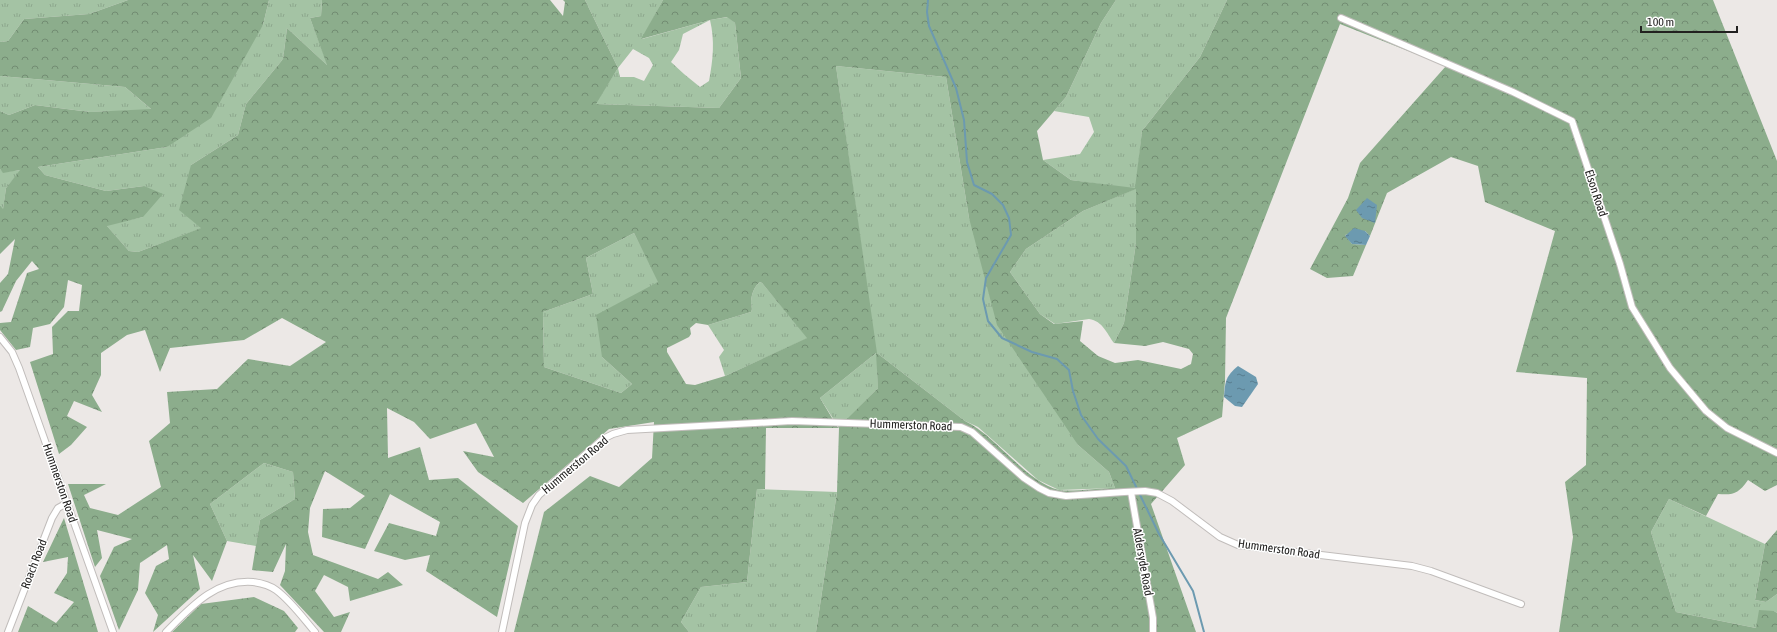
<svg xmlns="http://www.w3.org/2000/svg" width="1777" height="632" viewBox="0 0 1777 632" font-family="'Asap Condensed',sans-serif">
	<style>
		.grass { fill: url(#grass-tufts); fill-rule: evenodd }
		.forest { fill: url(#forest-crowns); fill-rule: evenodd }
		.water { fill: url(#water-ripples) }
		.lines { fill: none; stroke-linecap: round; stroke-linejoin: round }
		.stream { stroke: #6c9ab0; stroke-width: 2 }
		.minor-casing { stroke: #c1bdbb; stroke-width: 8 }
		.minor { stroke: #fff; stroke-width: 6 }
		.labels { text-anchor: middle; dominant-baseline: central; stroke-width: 3; stroke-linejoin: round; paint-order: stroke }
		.street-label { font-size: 12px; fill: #222120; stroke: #fff }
	</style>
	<defs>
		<pattern id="grass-tufts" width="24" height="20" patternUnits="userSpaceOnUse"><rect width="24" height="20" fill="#a4c3a4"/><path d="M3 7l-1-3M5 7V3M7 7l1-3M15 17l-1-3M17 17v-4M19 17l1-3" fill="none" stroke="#8da78d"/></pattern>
		<pattern id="forest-crowns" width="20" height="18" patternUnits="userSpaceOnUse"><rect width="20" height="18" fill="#8cad8c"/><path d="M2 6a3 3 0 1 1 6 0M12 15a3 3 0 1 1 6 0" fill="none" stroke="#728c72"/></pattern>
		<pattern id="water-ripples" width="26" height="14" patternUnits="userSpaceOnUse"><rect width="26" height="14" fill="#6c9ab0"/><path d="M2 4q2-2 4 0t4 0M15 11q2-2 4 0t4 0" fill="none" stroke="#587d8f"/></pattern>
	</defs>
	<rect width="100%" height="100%" fill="#ece8e6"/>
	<!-- grass -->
	<g class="grass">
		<path d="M0 0H128L89 14 24 19 8 41 0 42Z"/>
		<path d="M269 0H322L321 16 310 18 328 66 287 28 283 59 246 104 238 135 191 165 202 228 138 252 129 251 106 225 143 217 144 186 106 191 45 175 38 167 167 147 263 25Z"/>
		<path d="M585 0H663L642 39 710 20 728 17 735 23 741 78 719 108 595 104 618 68ZM710 20C715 41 713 60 709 81L700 87 684 74 671 62 679 50 683 34ZM633 49 649 58 653 65 644 81 634 77H620L618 68Z"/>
		<path d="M1116 0H1227L1200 57 1142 131 1136 188V243L1124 323 1114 343C1107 334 1103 321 1089 319L1055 324 1040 314 1010 272 1026 249 1083 211 1135 189 1071 180 1043 160 1080 154 1094 132 1089 117 1054 111 1066 97 1101 23Z"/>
		<path d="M836 66 946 77 969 218 1078 445 1109 472 1115 488 1059 490 1038 480 978 427 965 421 877 353 878 388 839 428 820 398 876 353Z"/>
		<path d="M0 76 125 87 152 110 90 112 35 105 9 115 0 111Z"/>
		<path d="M0 169 3 172 21 170 6 188 3 210 0 205Z"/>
		<path d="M634 233 659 282 602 357 632 384 621 393 544 367 543 312 593 294 586 258Z"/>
		<path d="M760 282 762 283 808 338 725 376 719 357 724 350 708 325 751 312C753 308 751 307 751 302 751 296 754 286 760 282Z"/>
		<path d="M264 463 293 472 295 499 260 520 256 546 227 541 210 504Z"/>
		<path d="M757 489 837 492 816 632H689L681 622 701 587 747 582Z"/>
		<path d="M1669 499 1765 544 1755 600 1766 602 1777 594V613L1774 611 1756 628 1676 612 1651 532Z"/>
	</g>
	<!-- forest -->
	<g class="forest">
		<path d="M128 0H269L263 25 211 118 167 147 38 167 45 175 106 191 144 186 163 194 143 217 107 226 129 251 138 252 201 228 179 210 191 165 238 135 246 104 283 59 287 28 327 65 310 18 321 16 322 0H550L563 16 565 2 563 0H585L618 68 596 104 719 108 741 78 735 23 727 17 710 20 641 39 663 0H1116L1101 23 1066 97 1037 131 1043 160 1071 180 1135 188 1142 131 1200 57 1227 0H1713L1777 161V485L1765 491 1748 480C1738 494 1734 495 1718 494L1706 516 1669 499 1651 532 1676 612 1756 628 1759 610 1774 611 1777 613V632H1559L1573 537 1565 482 1586 465 1587 378 1516 372 1555 231 1485 202 1478 166 1451 157 1387 193 1370 236 1365 231 1345 235 1352 244 1366 245 1353 276 1327 278 1310 269 1348 198 1360 163 1446 66 1340 24 1226 318 1225 381 1222 417 1177 438 1185 465 1151 504 1196 632H816L837 492 839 428H766L765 489H757L747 582 701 587 681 622 689 632H514L544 512 590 476 619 487 652 458 654 422 609 429 523 503 478 472 463 451 494 457 476 423 430 439 414 422 387 408 388 458 420 447 429 480 458 478 518 526 497 617 426 571 430 555 405 560 374 551 389 523 436 536 440 522 390 494 365 549 322 537 323 509 350 508 365 496 325 471 310 508 308 532 313 555 378 579 388 572 403 585 350 601 348 587 324 575 315 591 334 617 350 612 341 632H324L280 585 285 571 286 544 273 572 252 570 260 520 295 499 293 472 264 463 210 504 227 541 212 581 193 555 200 589 153 632 158 615 145 593 156 566 169 559 167 545 140 563 138 590 119 630 100 576 114 547 132 539 97 530 102 558 95 567 68 484H106L84 495 90 508 118 515 161 487 149 441 170 423 167 392 217 389 248 359 290 366 326 342 282 318 244 340 170 348 160 372 145 330 127 335 101 353V375L92 395 102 412 74 401 67 416 87 427 71 445 59 454 30 362 53 354 52 327 68 311H79L82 285 68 280 64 307 50 324 33 328 30 347 16 350 0 330V323L11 322 27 273 39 269 32 261 16 281 2 311 0 312V283L8 274 15 239 0 254V205L3 209 6 188 20 170 3 173 0 169V111L9 115 35 105 90 112 151 109 125 87 0 76V42L8 41 24 19 89 14ZM836 66 946 77 969 218 997 325 1078 445 1109 472 1115 488C1102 488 1070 492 1059 490 1024 481 998 437 965 421L877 353ZM1136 189V243L1124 323 1114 343 1145 346 1163 342 1189 349 1193 354 1191 364 1181 369 1138 360 1115 363 1098 356 1080 341 1083 321 1054 324 1040 314 1010 272 1026 249 1083 211ZM634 233 658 282 596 315 602 357 632 384 621 393 544 367 543 312 593 294 586 258ZM760 282 762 283 807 338 725 376 695 385 686 384 667 352V348L689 337 691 334 690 328 696 323 708 325 751 312C753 308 751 307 751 302 751 296 754 286 760 282ZM876 353 878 388 838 428 820 398Z"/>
		<path d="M64 518 98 632H18L28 606 56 623 74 602 54 593 67 573 68 557 43 562Z"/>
		<path d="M1777 530V594L1766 602 1755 600 1765 544Z"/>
		<path d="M254 597 284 611 298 628 295 632H172L201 604Z"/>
	</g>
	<!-- water -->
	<g class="water">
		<path d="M1367 198 1377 205 1375 223 1362 218 1356 210Z"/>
		<path d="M1354 228 1365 231 1370 236 1366 245 1352 244 1345 236Z"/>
		<path d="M1238 366 1256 377 1258 384 1242 407 1235 406 1224 397C1225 381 1226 376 1238 366Z"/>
	</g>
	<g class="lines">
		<!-- stream -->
		<path class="stream" d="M928 0 927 12 929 26 956 88 964 120 967 162 974 185 992 194 1003 205 1009 218 1011 235 986 278 983 299 988 321 1002 338 1032 352 1057 359 1069 370 1073 391 1081 415 1098 439 1126 466 1159 534 1193 591 1204 632"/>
		<defs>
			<g id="minor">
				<path d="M1341 18 1513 92 1572 121 1620 264 1632 307 1670 368 1706 411 1727 428 1777 453"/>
				<path d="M0 337 12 352 19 368 113 632"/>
				<path d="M1131 492 1153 618V632"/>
				<path d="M8 632 52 518 58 508 67 503"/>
				<path d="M166 632C190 608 215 579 253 582 260 583 269 585 276 590 291 601 303 618 315 632"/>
				<path d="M502 632 525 523 532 505 539 495 603 439 613 434 627 430 792 421 961 427 972 432 1024 478 1039 488 1049 493 1066 496 1124 492 1145 491 1157 493 1172 501 1220 537 1238 545 1412 566 1431 571 1521 604"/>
			</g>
		</defs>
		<!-- minor casing -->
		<use href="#minor" class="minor-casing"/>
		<!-- minor -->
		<use href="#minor" class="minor"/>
	</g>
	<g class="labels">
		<!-- street labels -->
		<g class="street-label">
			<text transform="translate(1596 193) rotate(72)">Elson Road</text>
			<text transform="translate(911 425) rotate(2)">Hummerston Road</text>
			<text transform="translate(575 465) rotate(-40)">Hummerston Road</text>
			<text transform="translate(60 483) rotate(71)">Hummerston Road</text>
			<text transform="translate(1279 549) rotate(8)">Hummerston Road</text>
			<text transform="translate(1143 562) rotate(80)">Aldersyde Road</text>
			<text transform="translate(34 564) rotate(-69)">Roach Road</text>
		</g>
	</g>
	<!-- scale -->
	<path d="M1641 26v6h96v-6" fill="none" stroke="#222120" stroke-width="2"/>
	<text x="1647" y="26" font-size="12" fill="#222120" stroke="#ffffff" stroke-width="3" paint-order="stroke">100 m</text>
</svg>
